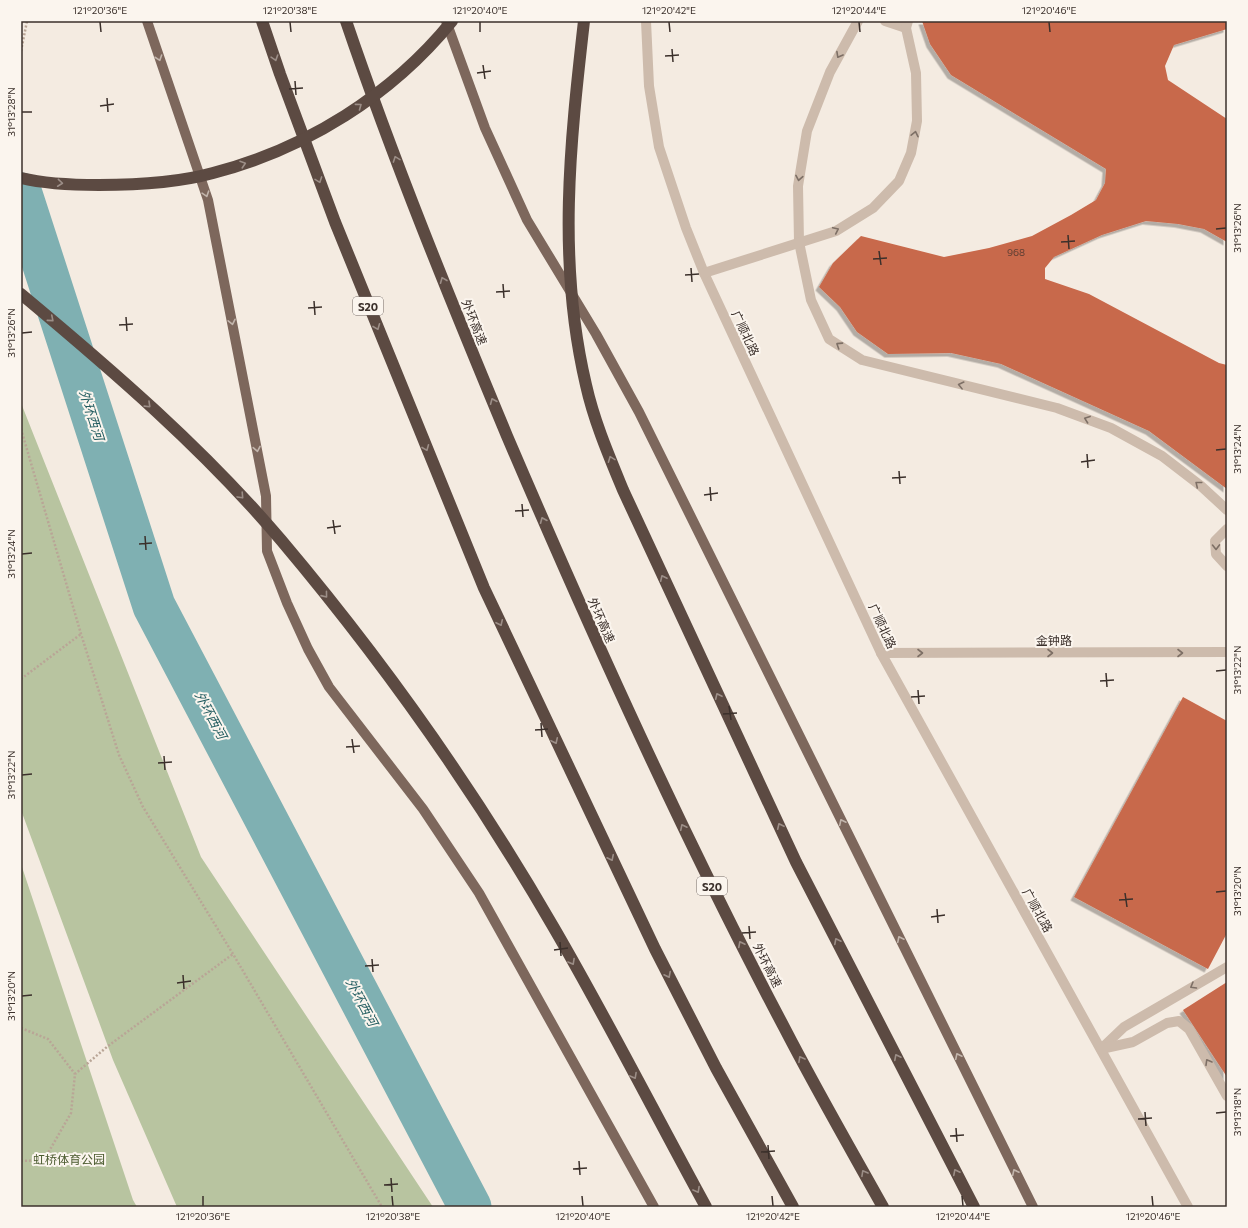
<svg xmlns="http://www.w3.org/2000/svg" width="1248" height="1228" viewBox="0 0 1248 1228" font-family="Commissioner,'Noto Sans SC',sans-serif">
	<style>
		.green { fill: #b8c4a0 }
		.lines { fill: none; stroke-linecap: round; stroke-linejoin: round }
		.river { stroke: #7fb0b2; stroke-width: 43 }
		.building { fill: #c8694b; filter: url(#shadow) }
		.path { stroke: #b9a596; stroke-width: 2.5; stroke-dasharray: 2 2; stroke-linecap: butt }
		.minor { stroke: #cdbbac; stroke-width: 10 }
		.major { stroke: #7d675c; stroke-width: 10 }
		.highway { stroke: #5c4a42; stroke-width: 12 }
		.oneway { stroke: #7d6f65 }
		.oneway2 { stroke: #c2b5ac }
		.oneway3 { stroke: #9c8e87 }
		.ticks { fill: none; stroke: #3b302b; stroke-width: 1.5 }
		.labels { text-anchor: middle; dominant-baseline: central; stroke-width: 4; stroke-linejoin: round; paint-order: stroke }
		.number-label { font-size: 10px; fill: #5e3e33 }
		.shield { fill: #fbf5ee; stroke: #756b66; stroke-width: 1 }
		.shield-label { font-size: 11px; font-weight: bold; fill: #3b302b }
		.street-label { font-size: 12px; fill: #3b302b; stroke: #fbf5ee }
		.park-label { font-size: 12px; fill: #4a5a2e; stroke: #fbf5ee }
		.water-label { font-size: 13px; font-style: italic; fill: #1f5a5e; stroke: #fbf5ee }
		.neatline { fill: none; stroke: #3b302b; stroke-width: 1.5 }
		.ticks-label { font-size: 10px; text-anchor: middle; fill: #3b302b }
	</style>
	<defs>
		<filter id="shadow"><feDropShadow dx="-3.5" dy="3.5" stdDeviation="0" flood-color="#0004"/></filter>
	</defs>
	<rect width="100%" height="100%" fill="#f4ebe1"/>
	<!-- green -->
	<g class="green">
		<path d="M21 403 201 857 433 1207H177L113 1060 21 810Z"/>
		<path d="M21 864 133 1200 137 1207H21Z"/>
	</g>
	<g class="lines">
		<!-- river -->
		<path class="river" d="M21 194 154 606 470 1207"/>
	</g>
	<!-- building -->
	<g class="building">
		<path d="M922 21H1227V29L1174 45 1165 66 1168 80 1227 119V242L1204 229 1178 224 1146 221 1102 235 1054 257 1045 268V279L1089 294 1219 363 1227 365V489L1149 431 1001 364 951 353 888 354 857 332 840 307 819 287 833 263 861 236 944 257 989 248 1032 236 1071 215 1096 200 1105 183 1106 169 951 75 930 44Z"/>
		<path d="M1183 697 1227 721V933L1208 969 1074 897Z"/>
		<path d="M1227 982V1077L1183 1010Z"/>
	</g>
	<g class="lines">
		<!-- path -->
		<g class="path">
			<path d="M21 51 27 21"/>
			<path d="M21 429 81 634 119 755 143 807 233 954 382 1207"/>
			<path d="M21 679 81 634"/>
			<path d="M21 1028 48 1039 75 1074"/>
			<path d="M21 1161 44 1160 71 1113 75 1074 108 1046 233 954"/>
		</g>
		<!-- minor -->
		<g class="minor">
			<path d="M646 21 649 86 659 147 686 228 704 273 881 653 1188 1207"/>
			<path d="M858 21 830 72 807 131 798 186 799 242 811 300 829 339 862 360 1057 408 1111 428 1162 456 1201 486 1227 510"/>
			<path d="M885 21 906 28"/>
			<path d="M704 273 836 231 873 208 899 181 911 153 917 121 916 73 906 28 908 21"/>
			<path d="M1227 529 1215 541 1216 554 1227 566"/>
			<path d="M881 653 1227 652"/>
			<path d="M1102 1048 1124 1027 1227 967"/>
			<path d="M1101 1049 1133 1042 1167 1023 1179 1021 1189 1029 1227 1096"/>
		</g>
		<!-- major -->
		<g class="major">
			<path d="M147 21 208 200 266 496 267 551 287 603 308 649 329 687 423 809 479 893 654 1207"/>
			<path d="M446 21 485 128 527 220 596 334 639 412 1033 1207"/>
		</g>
		<!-- highway -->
		<g class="highway">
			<path d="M262 21 280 74 335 222 484 588 655 949 716 1068 793 1207"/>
			<path d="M346 21C394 162 450 299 507 436 593 637 683 836 785 1029 816 1089 850 1148 883 1207"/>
			<path d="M584 21C570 144 557 262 586 385 594 421 609 456 623 490L796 862 974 1207"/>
			<path d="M21 178C46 184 73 185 99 185 137 185 177 183 213 173 306 149 392 95 452 21"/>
			<path d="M21 294C112 370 204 449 281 540 383 661 475 791 554 928 607 1019 655 1114 706 1207"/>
		</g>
	</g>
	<!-- one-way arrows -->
	<defs><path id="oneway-chevron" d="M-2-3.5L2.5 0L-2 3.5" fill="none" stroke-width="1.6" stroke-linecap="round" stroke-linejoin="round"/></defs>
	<g class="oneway">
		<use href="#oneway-chevron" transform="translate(839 55) rotate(119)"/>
		<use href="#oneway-chevron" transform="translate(915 134) rotate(-78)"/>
		<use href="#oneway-chevron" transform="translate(799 178) rotate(100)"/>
		<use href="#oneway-chevron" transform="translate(836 230) rotate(-25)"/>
		<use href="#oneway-chevron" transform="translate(839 345) rotate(-147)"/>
		<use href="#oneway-chevron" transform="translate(961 385) rotate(-166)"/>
		<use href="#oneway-chevron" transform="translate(1087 419) rotate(-160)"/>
		<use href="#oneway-chevron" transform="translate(1198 484) rotate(-141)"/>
		<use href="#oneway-chevron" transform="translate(1216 547) rotate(89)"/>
		<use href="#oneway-chevron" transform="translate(920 653)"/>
		<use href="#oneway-chevron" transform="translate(1050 653)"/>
		<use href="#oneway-chevron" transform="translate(1180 653)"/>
		<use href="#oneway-chevron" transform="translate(1193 986) rotate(150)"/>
		<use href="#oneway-chevron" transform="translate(1208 1062) rotate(-120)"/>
	</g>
	<g class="oneway2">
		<use href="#oneway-chevron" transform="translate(159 58) rotate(71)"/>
		<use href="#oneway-chevron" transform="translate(206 194) rotate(72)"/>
		<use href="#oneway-chevron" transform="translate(232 322) rotate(78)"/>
		<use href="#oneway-chevron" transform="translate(257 449) rotate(79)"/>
		<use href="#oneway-chevron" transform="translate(842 822) rotate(-116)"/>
		<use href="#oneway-chevron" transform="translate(900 939) rotate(-116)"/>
		<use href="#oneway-chevron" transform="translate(958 1056) rotate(-116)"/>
		<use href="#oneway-chevron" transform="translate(1015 1172) rotate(-116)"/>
	</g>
	<g class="oneway3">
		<use href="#oneway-chevron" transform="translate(275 58) rotate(72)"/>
		<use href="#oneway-chevron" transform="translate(359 106) rotate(-36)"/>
		<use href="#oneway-chevron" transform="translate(396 159) rotate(-110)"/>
		<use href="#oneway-chevron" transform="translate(243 164) rotate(-18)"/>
		<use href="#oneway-chevron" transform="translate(319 180) rotate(70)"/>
		<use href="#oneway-chevron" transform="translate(60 183) rotate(6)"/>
		<use href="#oneway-chevron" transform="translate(443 280) rotate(-112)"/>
		<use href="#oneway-chevron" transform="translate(51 319) rotate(40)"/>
		<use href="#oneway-chevron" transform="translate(377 327) rotate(68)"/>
		<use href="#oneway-chevron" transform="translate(493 401) rotate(-113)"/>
		<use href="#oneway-chevron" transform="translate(148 405) rotate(44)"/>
		<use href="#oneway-chevron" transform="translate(426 448) rotate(68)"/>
		<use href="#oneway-chevron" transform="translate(611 459) rotate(-111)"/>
		<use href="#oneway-chevron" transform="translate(241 496) rotate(47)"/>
		<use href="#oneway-chevron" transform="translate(543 520) rotate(-113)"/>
		<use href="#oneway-chevron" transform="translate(663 578) rotate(-115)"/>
		<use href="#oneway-chevron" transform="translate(325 595) rotate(51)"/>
		<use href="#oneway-chevron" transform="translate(500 623) rotate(65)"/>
		<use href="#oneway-chevron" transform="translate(718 696) rotate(-115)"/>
		<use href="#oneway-chevron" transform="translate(555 741) rotate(65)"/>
		<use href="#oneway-chevron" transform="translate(780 826) rotate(-115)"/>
		<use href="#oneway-chevron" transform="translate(683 827) rotate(-116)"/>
		<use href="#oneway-chevron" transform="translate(611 858) rotate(64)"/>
		<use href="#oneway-chevron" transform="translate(837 941) rotate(-117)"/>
		<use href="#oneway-chevron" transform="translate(741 944) rotate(-117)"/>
		<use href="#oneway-chevron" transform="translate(572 962) rotate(61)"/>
		<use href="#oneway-chevron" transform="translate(668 975) rotate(63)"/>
		<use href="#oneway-chevron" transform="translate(897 1057) rotate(-117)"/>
		<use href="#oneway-chevron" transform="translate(801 1059) rotate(-119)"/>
		<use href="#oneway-chevron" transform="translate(634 1076) rotate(61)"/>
		<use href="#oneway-chevron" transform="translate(956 1172) rotate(-117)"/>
		<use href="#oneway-chevron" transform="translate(864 1173) rotate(-119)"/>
		<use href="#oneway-chevron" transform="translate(697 1190) rotate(61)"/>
	</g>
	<!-- ticks -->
	<path class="ticks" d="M100 22 101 32M290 22 291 32M480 22V32M669 22 670 32M859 22 860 32M1049 22 1050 32M672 49 673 62M665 56 679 55M483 65 485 79M477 73 491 71M295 81 296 95M289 89 303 88M107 98 108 112M100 106 114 104M22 112H32M1216 229 1226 228M1068 235 1069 249M1061 242 1075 241M879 251 881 265M873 259 887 258M691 268 692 282M685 275 699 274M503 284 504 298M496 292 510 291M314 301 315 315M308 308 322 307M126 317 127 331M119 325 133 324M22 333 32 332M1216 450 1226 449M1087 454 1088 468M1081 462 1095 460M899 471 900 484M892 478 906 477M710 487 711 501M704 495 718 493M522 504 523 517M515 511 529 510M333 520 335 534M327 528 341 526M145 536 146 550M139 544 152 543M22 554 32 553M1216 671 1226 670M1106 673 1107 687M1100 681 1114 680M918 690 919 704M911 697 925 696M729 706 731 720M723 714 737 713M541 723 542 737M535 730 548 729M352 739 354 753M346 747 360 746M164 756 165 770M158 763 172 762M22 775 32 774M1216 892 1226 891M1125 893 1127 907M1119 900 1133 899M937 909 938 923M931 917 945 915M749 926 750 939M742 933 756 932M560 942 561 956M554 950 568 948M372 959 373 972M365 966 379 965M183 975 184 989M177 983 191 981M22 996 32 995M1145 1112 1146 1126M1216 1113 1226 1112M1138 1119 1152 1118M956 1128 957 1142M950 1136 964 1135M768 1145 769 1159M761 1152 775 1151M579 1161 580 1175M573 1169 587 1168M391 1178 392 1192M384 1185 398 1184M203 1196V1206M392 1196 393 1206M582 1196 583 1206M772 1196 773 1206M962 1196 963 1206M1152 1196 1153 1206"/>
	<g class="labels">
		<!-- number labels -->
		<g class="number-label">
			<text x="1016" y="252">968</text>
		</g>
		<!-- shield labels -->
		<g class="shield">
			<rect x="353" y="297" width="30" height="18" rx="3"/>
			<rect x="697" y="877" width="30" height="18" rx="3"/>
		</g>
		<g class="shield-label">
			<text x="368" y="306">S20</text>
			<text x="712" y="886">S20</text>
		</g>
		<!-- street labels -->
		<g class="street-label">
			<text transform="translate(475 322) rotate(68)">外环高速</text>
			<text transform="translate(746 333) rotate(65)">广顺北路</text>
			<text transform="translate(602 620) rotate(66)">外环高速</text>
			<text transform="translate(883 626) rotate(65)">广顺北路</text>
			<text x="1054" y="640">金钟路</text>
			<text transform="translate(1038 910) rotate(61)">广顺北路</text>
			<text transform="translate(768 965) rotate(63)">外环高速</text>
		</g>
		<!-- park labels -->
		<g class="park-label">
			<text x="69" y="1159">虹桥体育公园</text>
		</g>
		<!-- water labels -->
		<g class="water-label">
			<text transform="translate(92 415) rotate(72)">外环西河</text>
			<text transform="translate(211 715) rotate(62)">外环西河</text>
			<text transform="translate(362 1002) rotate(62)">外环西河</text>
		</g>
	</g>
	<!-- border -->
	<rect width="1248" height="1228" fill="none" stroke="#fbf5ee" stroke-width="44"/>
	<rect x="22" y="22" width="1204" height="1184" class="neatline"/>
	<g class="ticks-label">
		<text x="100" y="14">121°20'36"E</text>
		<text x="290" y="14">121°20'38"E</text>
		<text x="480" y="14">121°20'40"E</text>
		<text x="669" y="14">121°20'42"E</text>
		<text x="859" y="14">121°20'44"E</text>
		<text x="1049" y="14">121°20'46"E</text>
		<text transform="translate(11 112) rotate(-90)" y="4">31°13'28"N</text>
		<text transform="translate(1237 228) rotate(-90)" y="4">31°13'26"N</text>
		<text transform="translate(11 333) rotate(-90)" y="4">31°13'26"N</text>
		<text transform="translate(1237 449) rotate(-90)" y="4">31°13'24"N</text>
		<text transform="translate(11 554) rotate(-90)" y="4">31°13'24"N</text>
		<text transform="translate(1237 670) rotate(-90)" y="4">31°13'22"N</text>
		<text transform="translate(11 775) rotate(-90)" y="4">31°13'22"N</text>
		<text transform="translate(1237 891) rotate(-90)" y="4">31°13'20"N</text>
		<text transform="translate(11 996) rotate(-90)" y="4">31°13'20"N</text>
		<text transform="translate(1237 1112) rotate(-90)" y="4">31°13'18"N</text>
		<text x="203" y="1220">121°20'36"E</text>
		<text x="393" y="1220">121°20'38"E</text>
		<text x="583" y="1220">121°20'40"E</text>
		<text x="773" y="1220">121°20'42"E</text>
		<text x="963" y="1220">121°20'44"E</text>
		<text x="1153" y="1220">121°20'46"E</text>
	</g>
</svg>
